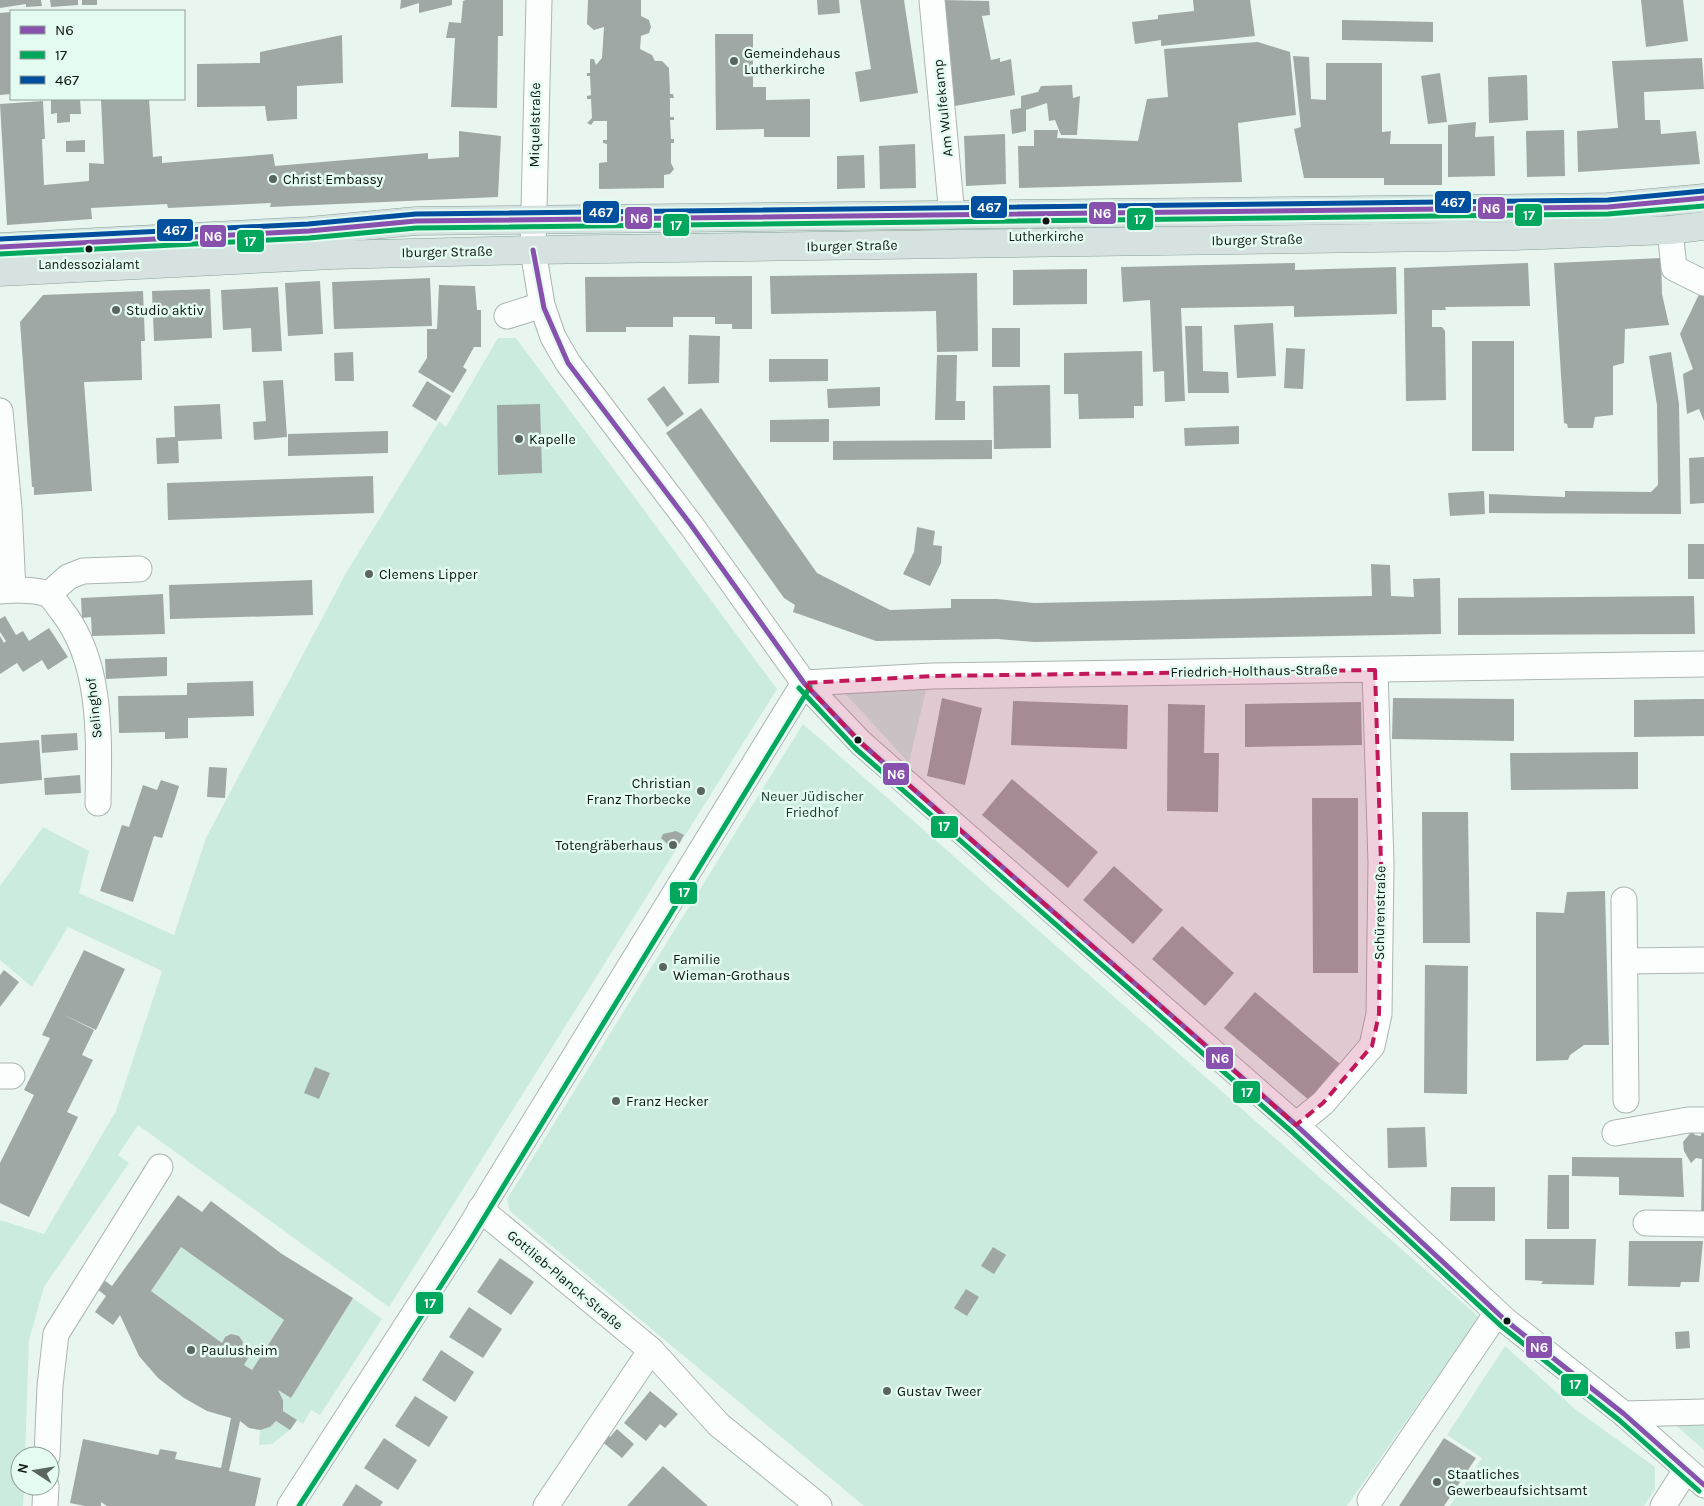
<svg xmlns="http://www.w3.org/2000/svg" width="1704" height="1506" viewBox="0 0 1704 1506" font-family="Karla,sans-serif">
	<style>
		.green { fill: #cbebde }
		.building { fill: #9fa8a4; fill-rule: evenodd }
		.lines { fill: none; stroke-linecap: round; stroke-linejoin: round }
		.minor-casing { stroke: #abb5b1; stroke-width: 27 }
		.major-casing { stroke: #849f96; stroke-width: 29 }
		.minor { stroke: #fcfefd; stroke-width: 25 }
		.major { stroke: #d5e2df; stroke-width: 28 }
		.bus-1-casing { stroke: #e4fbf1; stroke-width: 9 }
		.bus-2-casing { stroke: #e4fbf1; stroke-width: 9 }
		.bus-3-casing { stroke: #e4fbf1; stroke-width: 9 }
		.bus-1 { stroke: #8951ae; stroke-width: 5 }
		.bus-2 { stroke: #00a75c; stroke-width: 5 }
		.bus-3 { stroke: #004e9e; stroke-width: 5 }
		.marked { fill: #c2185b; fill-opacity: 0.2; stroke: #c2185b; stroke-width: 4; stroke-dasharray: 10 6; stroke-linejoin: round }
		.poi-dot { fill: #5a6460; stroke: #e4fbf1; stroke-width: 2 }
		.bus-dot { fill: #0d1512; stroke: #e4fbf1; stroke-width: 2 }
		.labels { text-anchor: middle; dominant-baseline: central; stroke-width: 5; stroke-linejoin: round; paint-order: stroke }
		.bus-label { font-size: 13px; fill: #0d1512; stroke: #e4fbf1 }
		.poi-label { font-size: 14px; fill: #0d1512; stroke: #e4fbf1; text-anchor: start }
		.street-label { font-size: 14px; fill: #0d1512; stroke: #e4fbf1 }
		.park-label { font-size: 14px; fill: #183b2e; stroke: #e4fbf1 }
		.line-badge { stroke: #e4fbf1; stroke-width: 2 }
		.badge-label { font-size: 14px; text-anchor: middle; font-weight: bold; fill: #fff }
	</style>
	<rect width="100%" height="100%" fill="#e9f6f0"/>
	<!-- green -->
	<g class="green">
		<path d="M498 338H516L777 689 389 1307 138 1125 118 1155 129 1163 44 1287 29 1340 25 1456H20V1486H24L23 1506H0V1220L44 1234 116 1111 162 971 68 927 32 987 0 960V886L43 827 89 851 79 893 174 935 206 838 346 573 439 422 446 427Z"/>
		<path d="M842 690H926L909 763Z"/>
		<path d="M803 724 1479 1317 1347 1506H864L510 1211 507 1199Z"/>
		<path d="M181 1247 284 1320 252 1370 244 1365 251 1353 242 1347 243 1342 239 1336 225 1337 222 1343 151 1291Z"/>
		<path d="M353 1298 382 1319 320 1415 311 1410 303 1424 283 1411V1400L278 1390 291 1398Z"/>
		<path d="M1505 1346 1575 1409 1655 1467V1489L1644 1506H1450L1482 1458 1447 1435Z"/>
		<path d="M276 1421 290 1430 272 1444 259 1445 260 1430 270 1427Z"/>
		<path d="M1673 1423H1704V1450Z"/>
	</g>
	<!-- building -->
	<g class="building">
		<path d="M0 0H41L42 6 26 7V4L0 8Z"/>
		<path d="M50 0H78V5L51 7Z"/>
		<rect x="82" y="0" width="15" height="5"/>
		<path d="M401 0H452V5L419 13V3L400 9Z"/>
		<path d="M466 0H503V36H498L497 108 451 107 455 38H446L449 22 461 23 463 1Z"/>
		<path d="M588 0H641V16L649 20 651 27 649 33 641 36 640 49 652 55 655 61H662L669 68 670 94H673L674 98H670V117H674V120H670L671 139H674V143H671V163L674 169 670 174 664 175V188L599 189V163L607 162V144L603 143V140H607V121H594L591 125 587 123 592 118 591 99H587V96L591 95 590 76H587V73H590V59H594L596 65 602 58 604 27 594 30 587 24Z"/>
		<path d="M817 0H839L840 13 818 15Z"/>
		<path d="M860 0H904L918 93 860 102 855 72 871 69Z"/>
		<path d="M940 0 989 1 990 15 982 16 991 60 1000 58V62L1011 59 1015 95 955 106Z"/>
		<path d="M1193 0H1250L1255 36 1161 46V40L1135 44 1132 22 1158 19V15L1194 11Z"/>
		<path d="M1641 0H1683L1688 41 1646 47Z"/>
		<path d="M11 12V94L0 95V13Z"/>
		<path d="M1342 20 1433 22V42L1342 40Z"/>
		<path d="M715 34H753V87H766V100L810 99V137H764V129L716 130Z"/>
		<path d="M342 35 343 83 297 86V119L267 121 265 106 197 107V64L260 63V52Z"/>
		<path d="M1258 42 1290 52 1296 115 1238 123 1242 182 1019 188 1018 146H1034V130H1058L1057 138 1138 141 1147 99 1168 97 1164 49Z"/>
		<path d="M1293 56 1309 57 1311 99 1326 100V63H1382V132L1391 131 1390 144H1442V185H1384V178H1304L1294 129 1301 127Z"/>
		<path d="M1702 58 1704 89 1644 92 1645 120H1660L1661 134 1696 131 1700 164 1578 172 1577 131 1618 128 1612 61Z"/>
		<path d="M1440 73 1447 122 1428 124 1421 76Z"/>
		<path d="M1527 75 1528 120 1489 123 1488 77Z"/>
		<path d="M1072 85 1073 98 1080 96 1077 135H1061L1055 120 1049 121 1047 103 1026 110V131L1012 134 1010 110 1021 108V96L1038 92 1041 86Z"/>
		<path d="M51 99H80L81 114H70V122L57 123V113L51 114Z"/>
		<path d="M101 99H149L153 157 162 156V163L273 154 275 166 428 153V159L459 157V131L501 136 498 197 270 207 271 203 168 208 167 204 91 208 92 219 7 225 0 104 43 101 45 139H42L44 185 89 181V163L104 164Z"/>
		<path d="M1476 122 1475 137 1494 136 1495 176 1448 177V125Z"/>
		<path d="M1564 130 1565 176 1527 177 1526 131Z"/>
		<path d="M1005 134 1006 184 966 186 964 136Z"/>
		<path d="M85 140V152H66V141Z"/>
		<path d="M915 144 916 188 880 189 879 146Z"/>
		<path d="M864 155 865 188 837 189V156Z"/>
		<path d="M1661 258 1662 294 1669 325 1625 329 1624 363 1613 366V415L1595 417 1593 428H1568L1567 424 1564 423 1554 263Z"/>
		<path d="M1295 263V270L1396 267 1397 314 1294 317V306L1181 308 1185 401 1165 402 1164 371 1153 372 1150 300 1123 302 1121 267Z"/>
		<path d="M1528 263 1530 306 1445 307 1446 310H1432V327H1442L1445 331 1446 400 1406 401 1404 268Z"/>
		<path d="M1087 269V304L1013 305V270Z"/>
		<path d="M977 273 978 351 937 352 936 311 771 314 770 276Z"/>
		<path d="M752 276V329H732V324H715V317H673V327H626V332H586L585 277Z"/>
		<path d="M430 278 432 326 334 329 332 282Z"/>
		<path d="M320 281 323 334 288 336 285 283Z"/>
		<path d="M1704 284V421L1699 409 1687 414 1683 374 1693 369 1680 334Z"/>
		<path d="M439 285 475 286 477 310H481V347H474L463 367 467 370 453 393 418 372 427 358V329H437Z"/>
		<path d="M278 287 282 351 252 352 251 328 223 330 221 290Z"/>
		<path d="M210 289 212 338 154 341 152 291Z"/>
		<path d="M143 291 145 341H141L142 380 84 382 92 491 34 495V487H32L20 322 43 295Z"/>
		<path d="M1273 323 1276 376 1237 378 1234 325Z"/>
		<path d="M1185 326H1202L1203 371 1228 372 1229 393H1188Z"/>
		<rect x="992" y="328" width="28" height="39"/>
		<path d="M689 335 720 336 719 383 688 384Z"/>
		<rect x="1472" y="341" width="42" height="110"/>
		<path d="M1286 348 1305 349 1303 389 1284 388Z"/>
		<path d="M1142 351 1143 406H1134V418L1079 419 1078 394H1064V353Z"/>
		<path d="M353 352 354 381H335L334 353Z"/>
		<path d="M1671 352 1679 404 1681 514 1489 513V494L1565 497V491L1651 492 1658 485 1657 405 1649 356Z"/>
		<path d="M937 355H957L956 401H965V420H935Z"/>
		<path d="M769 359H828V381L769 382Z"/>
		<path d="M283 380 287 437 254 440 253 422 266 421 263 381Z"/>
		<path d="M427 381 451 396 436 421 412 406Z"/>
		<path d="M1050 385 1051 448 994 449 993 386Z"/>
		<path d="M664 386 684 414 667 427 647 399Z"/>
		<path d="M880 387V406L828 408 827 389Z"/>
		<path d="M220 404 222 439 178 441 179 463 157 464 156 438 175 437 174 406Z"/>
		<path d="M540 404 542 473 498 475 497 405Z"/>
		<path d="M701 408 817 573 890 610 951 608V599H997L1034 603 1372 596 1371 564 1390 565 1391 596 1414 597 1413 579 1440 578 1441 634 1034 642 998 639 876 641 793 612 795 605 784 598 666 433Z"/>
		<path d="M829 419V442H770V420Z"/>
		<path d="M1239 426V444L1185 446 1184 428Z"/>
		<path d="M388 431V453L288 456V434Z"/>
		<path d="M992 440V459L833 460V441Z"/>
		<path d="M1704 457V503L1690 504 1689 458Z"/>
		<path d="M373 476 374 513 168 520 167 483Z"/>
		<path d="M1484 491 1485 514 1450 516 1448 493Z"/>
		<path d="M917 527 935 531 933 545 942 546 941 563 930 586 903 574 914 552Z"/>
		<rect x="1688" y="544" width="16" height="35"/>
		<path d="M312 580 313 615 170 619 169 585Z"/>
		<path d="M163 594 165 634 92 636 91 617 82 618 81 598Z"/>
		<path d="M1694 596 1695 634 1458 635V598Z"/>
		<path d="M5 616 16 635 23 631 29 641 49 628 68 657 48 670 42 660 23 672 17 663 0 674V636L4 643 6 641 0 632V619Z"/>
		<path d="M167 657V676L106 679 105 659Z"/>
		<path d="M253 681 254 716 188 718V738L165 739V732L119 733 118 696 187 695V683Z"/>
		<path d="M942 698 982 708 965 785 927 776Z"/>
		<path d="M1393 698 1514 699V741L1392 739Z"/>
		<path d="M1695 699H1704V736L1634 737V700Z"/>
		<path d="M1013 701 1128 705 1127 749 1011 745Z"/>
		<path d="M1361 702 1362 745 1245 747V704Z"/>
		<path d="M1168 704 1205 705 1204 753H1219L1218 812 1167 811Z"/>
		<path d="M77 733 78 750 42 753 41 735Z"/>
		<path d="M39 740 42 780 0 784V743Z"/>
		<path d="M1638 752V789L1511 790 1510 753Z"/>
		<path d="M209 767 227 768 225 798 207 797Z"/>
		<path d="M80 775 81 793 45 795 44 778Z"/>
		<path d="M1012 779 1098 852 1068 888 982 815Z"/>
		<path d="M161 780 179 786 176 796 162 838 154 836 133 902 100 891 122 825 129 827 143 785 157 790Z"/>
		<path d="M1312 798H1358V973H1313Z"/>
		<path d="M1422 812H1468L1470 943H1423Z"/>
		<path d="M676 831 684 835 675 851 661 838 663 834Z"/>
		<path d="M1114 866 1163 910 1133 944 1083 900Z"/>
		<path d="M1605 891 1609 1045H1584L1570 1055 1568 1060 1536 1061V912L1564 913 1567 892Z"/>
		<path d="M1182 926 1234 973 1205 1006 1152 959Z"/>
		<path d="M84 950 125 969 96 1030 62 1014 94 1030 82 1055 93 1060 67 1112 78 1117 29 1217 0 1203V1163L34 1095 24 1090 50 1038 42 1035Z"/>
		<path d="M1425 965 1468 966 1467 1094 1424 1093Z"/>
		<path d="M4 970 19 982 0 1007V975Z"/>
		<path d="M1255 992 1340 1064 1309 1100 1224 1028Z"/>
		<path d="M315 1067 330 1073 319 1099 304 1093Z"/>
		<path d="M1702 1126H1704V1223H1701L1702 1159 1696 1158 1691 1163 1684 1151 1683 1142 1692 1131 1695 1135 1701 1136Z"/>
		<path d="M1425 1127 1427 1167 1388 1168 1387 1128Z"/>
		<path d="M1572 1157 1682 1158 1684 1197 1619 1195V1177L1572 1176Z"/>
		<path d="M1548 1175H1569V1229H1547Z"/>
		<path d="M1451 1187H1495V1221H1450Z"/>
		<path d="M178 1195 202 1212 211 1201 282 1254 353 1298 291 1398 278 1390 283 1400V1411L297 1420 290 1430 276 1421 270 1427 260 1430 249 1428 240 1421 229 1471 261 1478 255 1506H107L101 1502V1506H85L70 1503 83 1439 158 1455 160 1449 177 1452 175 1459 221 1468 231 1418 207 1411 184 1398 158 1378 139 1356 120 1315 113 1325 95 1312 106 1296 97 1289 104 1280 112 1286ZM181 1247 284 1320 252 1370 244 1365 251 1353 242 1347 243 1342 239 1336 231 1334 225 1337 222 1343 151 1291Z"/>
		<path d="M1525 1239H1596L1594 1285 1541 1284 1543 1281 1525 1280Z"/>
		<path d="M1629 1241H1703L1699 1282H1681L1680 1287 1628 1286Z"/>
		<path d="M993 1247 1006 1255 994 1274 981 1266Z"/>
		<path d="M500 1258 534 1282 511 1315 477 1292Z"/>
		<path d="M966 1289 979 1297 967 1316 954 1308Z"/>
		<path d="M469 1307 502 1329 483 1358 449 1337Z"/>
		<path d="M1689 1331 1690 1348 1676 1349 1675 1332Z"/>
		<path d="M441 1350 474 1372 455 1402 422 1380Z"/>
		<path d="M650 1391 678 1414 665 1428 660 1424 646 1441 624 1423Z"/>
		<path d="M415 1396 448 1417 429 1447 395 1426Z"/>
		<path d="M617 1429 634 1444 622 1458 600 1440 606 1433 610 1437Z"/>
		<path d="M384 1438 417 1460 398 1490 364 1468Z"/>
		<path d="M1444 1438 1476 1458 1444 1506H1399Z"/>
		<path d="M663 1466 708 1506H627Z"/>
		<path d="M356 1484 383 1502 380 1506H342Z"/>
	</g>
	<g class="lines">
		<defs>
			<g id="minor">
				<path d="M539 0 533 250 542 305 553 337 568 363 691 525 804 683 861 743 1296 1125 1505 1320 1624 1414 1704 1485"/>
				<path d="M932 0 952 216"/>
				<path d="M1670 230 1674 268 1704 283"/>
				<path d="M507 316 542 305"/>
				<path d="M0 411 9 508 13 590 0 591"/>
				<path d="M13 590C24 590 37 590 47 594 53 597 58 606 62 611 103 663 99 740 98 803"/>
				<path d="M49 594 68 577 83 571 139 569"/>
				<path d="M804 683 932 676 1704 664"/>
				<path d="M1624 900 1626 1100"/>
				<path d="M1625 961 1704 960"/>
				<path d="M0 1076H12"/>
				<path d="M1296 1125 1323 1103 1372 1046 1379 1014 1381 863 1375 670"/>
				<path d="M1615 1133 1688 1120H1704"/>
				<path d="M480 1209 651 1350 719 1425 819 1506"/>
				<path d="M1646 1223 1704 1224"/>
				<path d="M1624 1414 1704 1412"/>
				<path d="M47 1456 50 1386 56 1334 160 1167"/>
				<path d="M1370 1500 1497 1313"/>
				<path d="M45 1506 46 1486"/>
				<path d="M290 1506 465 1235 804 683"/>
				<path d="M546 1506 651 1350"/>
				<path d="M1663 1506 1686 1470"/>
			</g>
			<g id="major">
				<path d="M0 247 309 231 416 221 1549 208 1608 207 1704 198"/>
				<path d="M0 272 332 255 533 250 1516 236 1670 230 1704 226"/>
			</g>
		</defs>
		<!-- minor casing -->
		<use href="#minor" class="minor-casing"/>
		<!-- major casing -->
		<use href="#major" class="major-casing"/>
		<!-- minor -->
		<use href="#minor" class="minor"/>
		<!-- major -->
		<use href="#major" class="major"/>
		<defs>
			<g id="bus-1">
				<path d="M0 247 309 231 416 221 1608 207 1704 198"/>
				<path d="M533 250 544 308 568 363 691 525 804 683 861 743 1296 1125 1505 1320 1624 1414 1704 1485"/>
			</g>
			<g id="bus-2">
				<path d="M0 254 309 238 416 228 1608 214 1704 206"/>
				<path d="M799 688 856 749 1291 1131 1500 1325 1619 1420 1699 1491"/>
				<path d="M299 1506 471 1239 810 687"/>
			</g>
			<path id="bus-3" d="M0 239 308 224 416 214 1608 200 1703 191"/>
		</defs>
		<!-- bus-1 casing -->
		<use href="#bus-1" class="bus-1-casing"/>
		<!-- bus-2 casing -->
		<use href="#bus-2" class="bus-2-casing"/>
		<!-- bus-3 casing -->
		<use href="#bus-3" class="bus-3-casing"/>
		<!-- bus-1 -->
		<use href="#bus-1" class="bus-1"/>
		<!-- bus-2 -->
		<use href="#bus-2" class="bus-2"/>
		<!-- bus-3 -->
		<use href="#bus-3" class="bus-3"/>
	</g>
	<!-- marked area -->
	<path class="marked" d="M1375 670 1381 863 1379 1014 1372 1046 1323 1103 1296 1125 861 743 804 683 932 676Z"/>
	<!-- markers -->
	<g class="poi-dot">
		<circle cx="734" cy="61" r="5"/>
		<circle cx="273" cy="179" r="5"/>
		<circle cx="116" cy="310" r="5"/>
		<circle cx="519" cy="439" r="5"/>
		<circle cx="369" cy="574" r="5"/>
		<circle cx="701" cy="791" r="5"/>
		<circle cx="673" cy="845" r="5"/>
		<circle cx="663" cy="967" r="5"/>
		<circle cx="616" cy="1101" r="5"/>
		<circle cx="191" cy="1350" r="5"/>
		<circle cx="887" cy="1391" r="5"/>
		<circle cx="1437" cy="1482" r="5"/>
	</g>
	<g class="bus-dot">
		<circle cx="1046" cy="221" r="4.5"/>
		<circle cx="89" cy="249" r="4.5"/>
		<circle cx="858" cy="740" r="4.5"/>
		<circle cx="1507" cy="1321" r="4.5"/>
	</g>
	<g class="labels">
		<!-- bus labels -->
		<g class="bus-label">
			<text x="1046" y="236">Lutherkirche</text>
			<text x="89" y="264">Landessozialamt</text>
		</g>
		<!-- poi labels -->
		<g class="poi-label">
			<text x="744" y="53">Gemeindehaus<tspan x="744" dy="16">Lutherkirche</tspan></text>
			<text x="283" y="179">Christ Embassy</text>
			<text x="126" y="310">Studio aktiv</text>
			<text x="529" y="439">Kapelle</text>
			<text x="379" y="574">Clemens Lipper</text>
			<text x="691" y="783" text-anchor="end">Christian<tspan x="691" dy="16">Franz Thorbecke</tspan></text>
			<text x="663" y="845" text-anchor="end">Totengräberhaus</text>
			<text x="673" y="959">Familie<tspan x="673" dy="16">Wieman-Grothaus</tspan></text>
			<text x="626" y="1101">Franz Hecker</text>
			<text x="201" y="1350">Paulusheim</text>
			<text x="897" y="1391">Gustav Tweer</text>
			<text x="1447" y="1474">Staatliches<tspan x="1447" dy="16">Gewerbeaufsichtsamt</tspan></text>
		</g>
		<!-- street labels -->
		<g class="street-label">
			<text transform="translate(943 108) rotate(-96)">Am Wulfekamp</text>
			<text transform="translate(535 125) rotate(-89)">Miquelstraße</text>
			<text transform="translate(1257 240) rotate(-1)">Iburger Straße</text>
			<text transform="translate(852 246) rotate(-1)">Iburger Straße</text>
			<text transform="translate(447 252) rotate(-1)">Iburger Straße</text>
			<text transform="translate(1254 671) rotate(-1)">Friedrich-Holthaus-Straße</text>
			<text transform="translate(94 708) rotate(-96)">Selinghof</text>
			<text transform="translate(1380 913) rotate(-89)">Schürenstraße</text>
			<text transform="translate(565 1280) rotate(40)">Gottlieb-Planck-Straße</text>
		</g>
		<!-- park labels -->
		<g class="park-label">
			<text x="812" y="796">Neuer Jüdischer<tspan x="812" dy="16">Friedhof</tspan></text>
		</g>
	</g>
	<g class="line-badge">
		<rect x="1434" y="190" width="38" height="24" rx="5" fill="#004e9e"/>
		<rect x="970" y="195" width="38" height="24" rx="5" fill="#004e9e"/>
		<rect x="1477" y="196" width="29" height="24" rx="5" fill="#8951ae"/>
		<rect x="582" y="200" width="38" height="24" rx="5" fill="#004e9e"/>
		<rect x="1088" y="201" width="29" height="24" rx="5" fill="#8951ae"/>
		<rect x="1514" y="203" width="29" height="24" rx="5" fill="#00a75c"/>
		<rect x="624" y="206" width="29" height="24" rx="5" fill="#8951ae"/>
		<rect x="1126" y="207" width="28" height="24" rx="5" fill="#00a75c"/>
		<rect x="662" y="213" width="28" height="24" rx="5" fill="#00a75c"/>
		<rect x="156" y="218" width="38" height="24" rx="5" fill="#004e9e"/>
		<rect x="199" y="224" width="28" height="24" rx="5" fill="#8951ae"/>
		<rect x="236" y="229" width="29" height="24" rx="5" fill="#00a75c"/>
		<rect x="882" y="762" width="28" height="24" rx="5" fill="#8951ae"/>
		<rect x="930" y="815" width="29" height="24" rx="5" fill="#00a75c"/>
		<rect x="669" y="881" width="29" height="24" rx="5" fill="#00a75c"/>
		<rect x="1205" y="1046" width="29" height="24" rx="5" fill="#8951ae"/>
		<rect x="1232" y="1080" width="29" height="24" rx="5" fill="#00a75c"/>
		<rect x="415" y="1291" width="29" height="24" rx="5" fill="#00a75c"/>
		<rect x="1525" y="1335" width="28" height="24" rx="5" fill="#8951ae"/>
		<rect x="1560" y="1373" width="29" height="24" rx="5" fill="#00a75c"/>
	</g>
	<g class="badge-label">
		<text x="1453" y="207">467</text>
		<text x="989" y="212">467</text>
		<text x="1491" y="213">N6</text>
		<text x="601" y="217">467</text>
		<text x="1102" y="218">N6</text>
		<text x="1529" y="220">17</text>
		<text x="639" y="223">N6</text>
		<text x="1140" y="224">17</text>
		<text x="676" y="230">17</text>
		<text x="175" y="235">467</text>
		<text x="213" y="241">N6</text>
		<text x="250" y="246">17</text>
		<text x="896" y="779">N6</text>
		<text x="944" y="831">17</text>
		<text x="684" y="897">17</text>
		<text x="1220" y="1063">N6</text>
		<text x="1247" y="1097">17</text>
		<text x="430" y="1308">17</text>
		<text x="1539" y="1352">N6</text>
		<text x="1575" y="1389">17</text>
	</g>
	<!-- legend -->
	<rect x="10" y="10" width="175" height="90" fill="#e4fbf1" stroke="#8e9f98"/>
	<rect x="20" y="26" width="25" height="8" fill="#8951ae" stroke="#8e9f98"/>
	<text x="55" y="35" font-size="15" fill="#0d1512">N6</text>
	<rect x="20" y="51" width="25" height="8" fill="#00a75c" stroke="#8e9f98"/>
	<text x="55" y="60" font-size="15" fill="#0d1512">17</text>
	<rect x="20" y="76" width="25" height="8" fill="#004e9e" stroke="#8e9f98"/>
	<text x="55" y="85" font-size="15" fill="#0d1512">467</text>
	<!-- north arrow -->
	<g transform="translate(35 1471) rotate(282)"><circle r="24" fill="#e4fbf1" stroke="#8e9f98"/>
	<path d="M0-4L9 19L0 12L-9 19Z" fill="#5a6460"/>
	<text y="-8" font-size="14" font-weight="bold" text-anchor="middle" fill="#0d1512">N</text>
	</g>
</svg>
